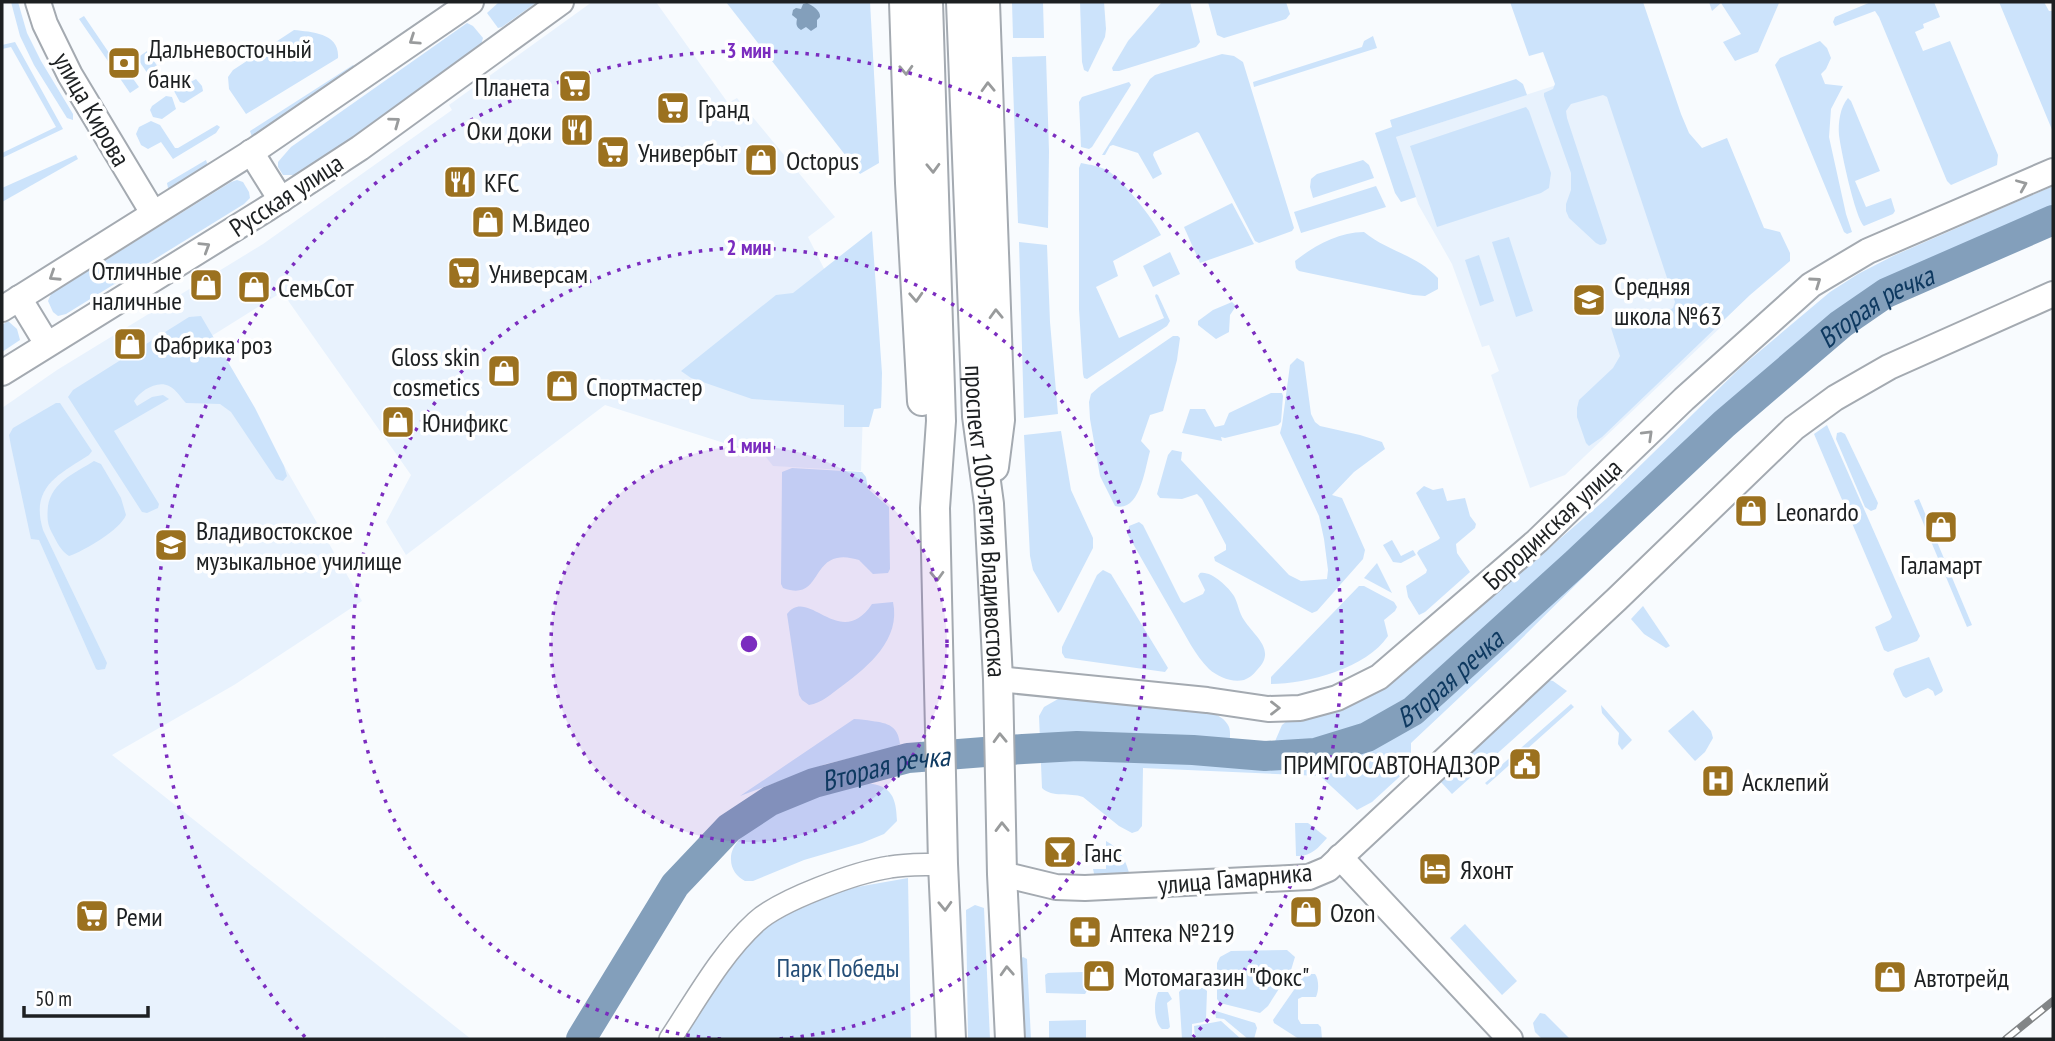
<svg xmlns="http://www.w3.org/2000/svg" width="2055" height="1041" viewBox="0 0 2055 1041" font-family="'PT Sans Narrow',sans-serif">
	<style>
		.built { fill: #e8f2fd }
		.green { fill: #cce3fb }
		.water { fill: #839fbb }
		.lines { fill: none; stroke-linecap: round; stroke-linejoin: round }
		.river { stroke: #839fbb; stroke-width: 30 }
		.tertiary-casing { stroke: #a4aab1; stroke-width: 24 }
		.secondary-casing { stroke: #a4aab1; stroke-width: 28 }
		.trunk-casing { stroke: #a4aab1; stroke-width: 32 }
		.tertiary { stroke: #fff; stroke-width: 21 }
		.secondary { stroke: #fff; stroke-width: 24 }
		.trunk { stroke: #fff; stroke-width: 28 }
		.rail-casing { stroke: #828587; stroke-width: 8 }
		.rail { stroke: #fff; stroke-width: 5; stroke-dasharray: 16; stroke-linecap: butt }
		.oneway { stroke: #999b9c }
		.ring { fill: none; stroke: #7b2cbf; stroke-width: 3.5; stroke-dasharray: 3.5 7 }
		.labels { text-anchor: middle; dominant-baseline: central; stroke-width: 7; stroke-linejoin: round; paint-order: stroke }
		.poi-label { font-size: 26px; fill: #1d2022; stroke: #fff; text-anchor: start }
		.street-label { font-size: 26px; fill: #1d2022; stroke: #fff }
		.park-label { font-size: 26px; fill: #254e77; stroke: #fff }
		.water-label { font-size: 28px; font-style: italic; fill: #0e3960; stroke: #fff }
		.centre { fill: #7b2cbf; stroke: #fff; stroke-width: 3.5 }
		.ring-label { font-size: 21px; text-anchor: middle; font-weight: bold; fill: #7b2cbf; stroke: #fff; stroke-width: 7; stroke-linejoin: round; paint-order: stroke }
	</style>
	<rect width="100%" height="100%" fill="#f8fbfe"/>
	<!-- built -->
	<g class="built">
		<path d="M592 2H656L728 103 737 98 835 217 808 237 882 383 881 408 863 411 861 471 773 466 765 456 605 405 406 555 386 522 411 475 282 292 210 337 362 601 234 685 112 755 471 1039H387L385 1037 381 1039H2V408L57 370 263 244 452 110 449 105Z"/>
		<path d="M1628 62 1723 325 1565 475 1530 488 1491 375 1499 371 1489 345 1482 347 1452 264 1418 204 1396 137Z"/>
	</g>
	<!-- green -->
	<g class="green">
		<path d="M11 2H18L27 33 41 61 73 114V120L67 118 34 65 20 36Z"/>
		<path d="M499 2H537L502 27 498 28 487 13Z"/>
		<path d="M726 2H870L879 163 860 174Z"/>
		<path d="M1012 2H1043L1044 38H1013Z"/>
		<path d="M1080 2H1104L1106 29 1105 37 1088 72 1084 70 1082 62Z"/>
		<path d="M1162 2H1190L1200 42 1196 47 1119 71H1113L1112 68 1128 41Z"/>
		<path d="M1208 2H1286L1290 14 1286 19 1224 38 1217 35Z"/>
		<path d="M1510 2H1643L1681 114 1689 133 1702 148 1727 138 1764 228 1780 232 1790 253V261L1750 295 1602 437 1589 446 1586 443 1577 417V408L1579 400 1613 368 1620 356 1611 328C1624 316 1630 322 1645 320 1654 318 1666 313 1673 308L1675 302 1607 97 1603 95 1571 104 1566 111 1567 118 1607 240 1605 244 1600 245 1596 243 1569 218 1566 211V204L1571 190V173L1544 96V93L1553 89 1555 84 1543 52 1529 56Z"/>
		<path d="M1709 2H1779V3L1758 52 1735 61 1723 42 1741 34 1721 3 1712 11Z"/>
		<path d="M1871 2H1934L1940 17 1923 24 1924 28 1915 32 1923 51 1950 41 1998 155 1997 165 1951 185 1947 181 1879 17 1875 11 1835 26 1833 22 1835 17Z"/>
		<path d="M1999 2H2044L2049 11H2053V132Z"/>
		<path d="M84 16 122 72 126 69 139 87 130 93 79 19Z"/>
		<path d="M467 23 473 26 483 38 481 45 317 162 295 175H283L278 167V162L291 147Z"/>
		<path d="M294 30C312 32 340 33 338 58L246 114 229 89 228 77 233 70Z"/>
		<path d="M1373 36 1377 48 1254 87 1253 82 1362 47 1364 41Z"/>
		<path d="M1820 41 1827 48 1831 58 1826 69 1821 74 1825 84 1843 86 1831 109 1829 137 1846 214 1852 232 1847 234 1844 232 1775 65 1780 58Z"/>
		<path d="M15 42 63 129 2 158V153L56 127 11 47 2 49V45Z"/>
		<path d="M147 51 158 67V72L152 80 137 58Z"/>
		<path d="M1222 54 1234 56 1243 62 1294 228 1292 231 1259 243 1255 241 1199 133 1197 132 1154 152 1153 155 1162 174 1153 179 1138 153 1113 145 1110 146 1105 155H1102L1150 79 1155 75Z"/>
		<path d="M1046 56 1049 151 1048 228 1018 223 1012 57Z"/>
		<path d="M353 65 357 69 252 137 250 131Z"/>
		<path d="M196 79 202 86 203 91 184 103 180 102 174 91Z"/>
		<path d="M1516 79 1523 84 1527 95 1396 137 1416 197 1401 202 1395 193 1375 133 1392 127 1390 120Z"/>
		<path d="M1129 82 1131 85 1092 147 1089 149 1081 147 1079 102 1082 97Z"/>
		<path d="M166 96 172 97 176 109 162 119 153 117 150 110 152 106Z"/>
		<path d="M1848 98 1851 101 1880 171 1855 181 1866 207 1891 198 1895 211 1893 214 1864 226C1855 217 1841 151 1839 135 1838 123 1840 107 1848 98Z"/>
		<path d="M1526 107 1529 111 1551 173 1549 188 1541 193 1437 227 1410 146Z"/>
		<path d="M151 121 160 125 175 148H178L217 125 220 127 216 133 173 159 161 142 148 149 141 145 136 134 139 127Z"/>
		<path d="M76 155 78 159 2 202V188Z"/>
		<path d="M206 160 208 166 171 189 168 188 167 183Z"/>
		<path d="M1363 160 1369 165 1374 178 1313 198 1310 187 1311 179 1317 174Z"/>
		<path d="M1081 163C1091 165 1100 166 1108 171 1122 179 1154 220 1161 235L1113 261 1118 276 1096 287 1119 338 1164 318 1155 296 1156 294 1158 295 1170 321 1167 326 1087 379 1084 378 1083 374 1079 309V168Z"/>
		<path d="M237 180 243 182 249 192 250 198 244 204 66 314 58 316 53 312 48 301 51 294 231 182Z"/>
		<path d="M1376 186 1386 207 1301 233 1294 212Z"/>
		<path d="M2053 186V234L1902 300 1859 324 1814 357 1729 433 1511 649 1411 743V763L1408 769 1372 802 1357 810 1320 776 1143 768 1142 826 1138 831 1132 833 1119 826 1083 797C1070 792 1052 798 1042 788L1039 716 1044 707 1058 699 1080 698 1199 710C1210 712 1224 715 1229 727 1231 733 1229 738 1231 744L1269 747 1273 746 1282 725 1287 721 1343 706 1377 693 1416 663 1606 499 1741 367 1830 292 1858 274 1893 256Z"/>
		<path d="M1232 203 1254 244 1200 263 1184 227Z"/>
		<path d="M872 231 882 373 881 408 874 409 869 427H844V405L752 399 691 378 681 371 776 295 793 293Z"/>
		<path d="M1364 232C1387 251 1417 255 1438 278V289L1425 296 1413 295 1299 271 1296 268 1295 261C1314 246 1338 232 1364 232Z"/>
		<path d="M1509 237 1533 311 1516 317 1492 242Z"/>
		<path d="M1019 242 1047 245 1050 322 1058 414 1024 418Z"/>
		<path d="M1170 252 1180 274 1153 287 1143 266Z"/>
		<path d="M1479 255 1494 301 1480 306 1465 260Z"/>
		<path d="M1232 302 1236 306 1230 315 1229 332 1216 339 1198 325V321L1213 310Z"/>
		<path d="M201 316 255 408 284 466 287 476 283 481 276 479 231 412 220 404 186 403C181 398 176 389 169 386 157 380 140 391 134 401L137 406 152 397 163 395 169 399 114 431 159 504 158 508 147 513 142 512 68 397 73 390 189 317Z"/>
		<path d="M8 321 17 329 20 340 2 352V325Z"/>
		<path d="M1173 336H1178L1180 338 1177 360 1163 411 1150 415 1141 441 1150 451C1145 468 1140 513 1115 506L1100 476 1090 419 1089 402 1091 394 1099 387Z"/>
		<path d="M1297 358 1304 362 1311 414 1315 422 1320 426 1360 435 1382 442 1385 449 1354 472 1332 495 1342 498 1365 550 1363 559 1317 611 1312 613 1215 561 1214 557 1226 550V545L1202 499 1197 494 1182 499 1160 498 1157 494 1168 455 1172 450 1182 452 1181 460 1289 575 1301 581 1327 579 1328 570 1324 539 1319 516 1280 433 1282 425 1290 365Z"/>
		<path d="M1271 393H1282L1283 396 1281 422 1278 425 1225 438 1221 437 1222 441 1182 433 1190 409H1205L1215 427 1224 425 1229 413Z"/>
		<path d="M56 403H60L92 451 89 455C58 475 30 487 43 530L107 663 105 669 98 670 96 669 39 540 31 539 11 446 9 435 13 428Z"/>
		<path d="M1827 425 1920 636 1917 641 1888 652 1884 650 1875 627 1890 620 1892 617 1814 434Z"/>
		<path d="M1061 431 1071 490 1093 538V548L1061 610 1058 613 1033 570 1030 556 1024 435Z"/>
		<path d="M1841 432 1845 434 1878 503 1876 509 1871 511 1865 507 1836 439 1837 433Z"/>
		<path d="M94 461 101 464 121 498 126 515C120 530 84 551 69 556 60 550 57 542 52 533 47 524 47 517 48 506 52 482 75 473 94 461Z"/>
		<path d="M792 468 862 472 866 477 868 489 889 507 890 569 888 573 873 574 859 560C852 558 844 556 837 558 812 563 818 601 783 588L781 584 782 472Z"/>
		<path d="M1424 486 1433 490 1443 488 1447 501 1465 498 1470 516 1476 524 1475 528 1456 544 1457 553 1470 572 1425 612 1419 615 1408 597 1406 586 1426 573 1427 570 1417 553 1419 550 1438 540 1440 538 1416 493Z"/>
		<path d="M1919 499 1972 625 1967 627 1914 501Z"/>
		<path d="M1139 522 1143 525 1181 601 1184 603 1203 594 1205 590 1198 576 1200 573C1210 570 1228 586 1234 596 1238 603 1239 613 1244 620 1255 637 1277 650 1257 670 1253 675 1249 678 1244 680 1232 683 1218 677 1209 669 1195 655 1186 636 1176 619 1160 591 1144 563 1128 535L1129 526Z"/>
		<path d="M1392 540 1401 556 1413 550 1416 555 1401 563 1393 562 1383 545Z"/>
		<path d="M1377 563 1392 593 1364 578Z"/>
		<path d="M1103 570 1111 574 1168 668 1165 672 1065 658 1062 653V647L1097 575Z"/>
		<path d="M1359 586H1364L1394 602 1397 607 1395 611 1384 620 1388 636C1367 668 1307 684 1271 684V677Z"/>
		<path d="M893 602C901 639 869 666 842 686 831 694 822 703 809 705L802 700 799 695 787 614C808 585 840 652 872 604Z"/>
		<path d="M1643 606 1670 646 1666 648 1644 634 1631 619Z"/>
		<path d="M1929 657 1943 690 1942 692 1935 696 1933 691 1928 688 1906 698 1903 696 1893 674 1895 669Z"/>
		<path d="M1548 680 1553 681 1567 691 1452 794 1440 781Z"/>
		<path d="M1571 704 1574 707 1487 785 1485 783 1491 778 1489 776Z"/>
		<path d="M1601 705 1632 740 1622 750 1618 744 1619 733 1602 713Z"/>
		<path d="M1693 710 1711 731 1713 738 1705 752 1695 761 1668 731Z"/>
		<path d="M854 719C861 719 866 720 872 721 888 723 898 726 900 744L890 749 826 764 740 796Z"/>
		<path d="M867 783C892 786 896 797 897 821L884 834 862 843 804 860 753 881H745C737 877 731 869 731 860 728 821 836 790 867 783Z"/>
		<path d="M1308 823 1327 838C1318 848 1311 857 1296 856L1295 823Z"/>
		<path d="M1106 841C1120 848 1127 862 1130 877L1095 878 1093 869H1106Z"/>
		<path d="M908 878 911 1039H680L733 962 783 910 840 890Z"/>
		<path d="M975 905 984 908 990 1039H968L966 910Z"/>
		<path d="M1465 924 1517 981 1502 995 1450 938Z"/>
		<path d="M1287 950 1295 957 1291 970 1268 1006 1260 1013 1220 1003 1217 999V963L1220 957 1231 951Z"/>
		<path d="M1023 957 1027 959 1031 1039H1024L1020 959Z"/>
		<path d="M1083 972 1088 977V989L1085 994 1046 993 1045 975 1048 973Z"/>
		<path d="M1305 974H1315C1319 979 1319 991 1316 997H1302L1298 999V1019L1301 1024H1318L1321 1027 1322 1039H1299L1274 1023 1273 1020Z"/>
		<path d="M1183 988H1204L1207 991 1206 1019 1203 1022 1192 1024V1039H1182L1179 992Z"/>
		<path d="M1158 992H1168L1172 999 1167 1003 1170 1027 1168 1029H1162C1154 1023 1153 1002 1158 992Z"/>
		<path d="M1216 1011 1255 1023 1257 1028 1254 1039H1248L1224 1019 1216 1018 1215 1012Z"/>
		<path d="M1540 1013 1545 1014 1570 1039H1542L1535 1032 1533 1023Z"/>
		<path d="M1086 1020V1039H1049V1021Z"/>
		<path d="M1221 1021 1241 1039H1195L1194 1026Z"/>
	</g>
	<!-- water -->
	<path class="water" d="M807 3C812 5 821 11 820 17L817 20V27L811 31 806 27 801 30C796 27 796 24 797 19L792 15 793 10 796 8 801 9 803 4Z"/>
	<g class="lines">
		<!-- river -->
		<path class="river" id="s1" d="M581 1039 675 885 729 828 770 801 814 783 908 758 1023 749 1077 746 1193 750 1265 756 1315 753 1367 737 1413 711 1576 563 1724 424 1841 324 1886 293 2053 220"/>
		<defs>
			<path id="tertiary" d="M670 1039C696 1000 721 954 756 922 780 900 856 872 890 867 907 864 926 865 943 864"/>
			<g id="secondary">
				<path d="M38 2 45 24 70 75 153 213"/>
				<path d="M251 152 281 200"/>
				<path d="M19 298 47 344"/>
				<path d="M2 309 255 150 471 2"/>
				<path d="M2 373 268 208 360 148 561 2"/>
				<path d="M998 679 1207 700 1268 709 1300 708 1337 698 1379 677 1537 541 1684 399 1811 285 1868 251 2053 171"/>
				<path d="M1340 857 1510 1039"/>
				<path d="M1002 874 1056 887 1085 888 1309 877 1328 869 1617 599 1794 428 1835 398 1889 367 2053 294"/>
			</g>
			<g id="trunk">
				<path d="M904 2 910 183 922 401"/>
				<path d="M928 2 941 421 935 508 943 864 951 1039"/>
				<path id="s2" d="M961 2 977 416 989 504 998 679 1002 874 1010 1039"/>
				<path d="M985 2 1000 420 994 467"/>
			</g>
		</defs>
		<!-- tertiary casing -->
		<use href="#tertiary" class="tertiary-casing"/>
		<!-- secondary casing -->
		<use href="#secondary" class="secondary-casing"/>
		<!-- trunk casing -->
		<use href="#trunk" class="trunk-casing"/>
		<!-- tertiary -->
		<use href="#tertiary" class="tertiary"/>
		<!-- secondary -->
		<use href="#secondary" class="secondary"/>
		<!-- trunk -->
		<use href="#trunk" class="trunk"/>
		<defs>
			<path id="rail" d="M2006 1039 2053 1001"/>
		</defs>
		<!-- rail casing -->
		<use href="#rail" class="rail-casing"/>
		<!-- rail -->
		<use href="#rail" class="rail"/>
	</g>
	<!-- one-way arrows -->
	<defs><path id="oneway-chevron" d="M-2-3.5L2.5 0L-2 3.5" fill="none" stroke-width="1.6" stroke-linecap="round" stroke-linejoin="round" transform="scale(1.75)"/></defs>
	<g class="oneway">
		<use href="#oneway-chevron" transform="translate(414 40) rotate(146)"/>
		<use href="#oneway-chevron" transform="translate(906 70) rotate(88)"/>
		<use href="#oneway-chevron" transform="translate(988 87) rotate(-92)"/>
		<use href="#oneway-chevron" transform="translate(395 122) rotate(-36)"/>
		<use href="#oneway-chevron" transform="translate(933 168) rotate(88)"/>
		<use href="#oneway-chevron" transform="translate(2022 185) rotate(-23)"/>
		<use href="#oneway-chevron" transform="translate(205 247) rotate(-32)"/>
		<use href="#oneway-chevron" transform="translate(54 276) rotate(147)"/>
		<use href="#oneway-chevron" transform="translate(1816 282) rotate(-35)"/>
		<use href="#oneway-chevron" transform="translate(916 297) rotate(87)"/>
		<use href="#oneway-chevron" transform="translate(996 314) rotate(-92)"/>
		<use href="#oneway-chevron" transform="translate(1648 435) rotate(-44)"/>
		<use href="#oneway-chevron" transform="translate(937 576) rotate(88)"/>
		<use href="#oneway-chevron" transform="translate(1275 708)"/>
		<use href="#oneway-chevron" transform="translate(1000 738) rotate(-92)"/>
		<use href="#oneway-chevron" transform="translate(1002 827) rotate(-91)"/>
		<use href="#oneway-chevron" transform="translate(945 906) rotate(88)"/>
		<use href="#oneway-chevron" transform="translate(1007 971) rotate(-93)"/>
	</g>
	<!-- distance rings -->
	<circle cx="749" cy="644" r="198" fill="#7b2cbf" fill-opacity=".12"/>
	<g class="ring">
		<circle cx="749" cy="644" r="198"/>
		<path d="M721 1039A396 396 0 1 1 777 1039"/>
		<path d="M305 1037A593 593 0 1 1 1193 1037"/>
	</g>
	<!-- icons -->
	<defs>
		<symbol id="bank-square" viewBox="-11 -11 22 22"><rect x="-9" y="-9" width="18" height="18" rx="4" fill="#9b711f" stroke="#fff"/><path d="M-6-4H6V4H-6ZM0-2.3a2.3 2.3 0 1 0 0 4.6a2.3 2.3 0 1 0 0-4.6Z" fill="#fff"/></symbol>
		<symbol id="supermarket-square" viewBox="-11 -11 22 22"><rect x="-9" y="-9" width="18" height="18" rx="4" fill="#9b711f" stroke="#fff"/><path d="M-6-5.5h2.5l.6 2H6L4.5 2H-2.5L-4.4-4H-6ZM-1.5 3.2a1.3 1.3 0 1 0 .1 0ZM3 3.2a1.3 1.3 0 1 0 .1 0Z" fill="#fff"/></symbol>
		<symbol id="restaurant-square" viewBox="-11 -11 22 22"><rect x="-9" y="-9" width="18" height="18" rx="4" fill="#9b711f" stroke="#fff"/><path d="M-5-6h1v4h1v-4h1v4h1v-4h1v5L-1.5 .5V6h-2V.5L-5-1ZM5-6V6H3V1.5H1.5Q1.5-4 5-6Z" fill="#fff"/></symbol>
		<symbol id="shop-square" viewBox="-11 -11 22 22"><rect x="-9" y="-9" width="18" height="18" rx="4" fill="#9b711f" stroke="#fff"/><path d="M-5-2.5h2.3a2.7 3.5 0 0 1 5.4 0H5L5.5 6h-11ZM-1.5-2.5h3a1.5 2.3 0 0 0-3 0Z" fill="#fff"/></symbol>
		<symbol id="school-square" viewBox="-11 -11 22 22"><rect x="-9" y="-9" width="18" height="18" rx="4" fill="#9b711f" stroke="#fff"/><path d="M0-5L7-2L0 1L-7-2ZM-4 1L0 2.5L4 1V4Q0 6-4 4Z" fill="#fff"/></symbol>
		<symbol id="university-square" viewBox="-11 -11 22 22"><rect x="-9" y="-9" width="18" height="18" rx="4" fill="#9b711f" stroke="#fff"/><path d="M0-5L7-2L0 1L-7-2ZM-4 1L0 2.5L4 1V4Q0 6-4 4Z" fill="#fff"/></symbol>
		<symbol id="civic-square" viewBox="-11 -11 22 22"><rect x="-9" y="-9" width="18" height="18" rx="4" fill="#9b711f" stroke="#fff"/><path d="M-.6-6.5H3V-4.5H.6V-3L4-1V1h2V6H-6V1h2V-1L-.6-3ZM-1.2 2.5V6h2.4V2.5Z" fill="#fff"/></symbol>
		<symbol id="hospital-square" viewBox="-11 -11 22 22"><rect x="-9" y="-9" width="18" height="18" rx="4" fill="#9b711f" stroke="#fff"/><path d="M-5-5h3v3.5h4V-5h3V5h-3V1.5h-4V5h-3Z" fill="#fff"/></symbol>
		<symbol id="bar-square" viewBox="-11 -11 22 22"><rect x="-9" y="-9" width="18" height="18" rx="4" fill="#9b711f" stroke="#fff"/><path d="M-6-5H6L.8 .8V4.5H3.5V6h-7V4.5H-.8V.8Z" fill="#fff"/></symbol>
		<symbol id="hotel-square" viewBox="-11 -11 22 22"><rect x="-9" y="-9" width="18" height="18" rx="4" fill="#9b711f" stroke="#fff"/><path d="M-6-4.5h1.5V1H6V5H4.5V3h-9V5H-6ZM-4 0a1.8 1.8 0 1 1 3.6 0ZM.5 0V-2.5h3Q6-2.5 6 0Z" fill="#fff"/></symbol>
		<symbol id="pharmacy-square" viewBox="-11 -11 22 22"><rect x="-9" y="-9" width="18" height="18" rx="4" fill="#9b711f" stroke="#fff"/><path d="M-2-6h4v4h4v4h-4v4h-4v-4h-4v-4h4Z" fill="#fff"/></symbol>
	</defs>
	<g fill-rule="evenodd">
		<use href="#bank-square" x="105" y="44" width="38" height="38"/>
		<use href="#supermarket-square" x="556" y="67" width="38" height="38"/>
		<use href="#supermarket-square" x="654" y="89" width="38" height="38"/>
		<use href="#restaurant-square" x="558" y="111" width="38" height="38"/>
		<use href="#supermarket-square" x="594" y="133" width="38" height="38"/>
		<use href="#shop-square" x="742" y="141" width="38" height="38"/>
		<use href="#restaurant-square" x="441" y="163" width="38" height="38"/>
		<use href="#shop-square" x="469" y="203" width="38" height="38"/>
		<use href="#supermarket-square" x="445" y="254" width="38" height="38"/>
		<use href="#shop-square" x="187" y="266" width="38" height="38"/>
		<use href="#shop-square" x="235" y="268" width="38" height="38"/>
		<use href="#school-square" x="1570" y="281" width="38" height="38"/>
		<use href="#shop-square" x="111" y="325" width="38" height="38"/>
		<use href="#shop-square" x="485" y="352" width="38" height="38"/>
		<use href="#shop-square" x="543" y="367" width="38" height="38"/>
		<use href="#shop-square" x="379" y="403" width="38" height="38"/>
		<use href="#shop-square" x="1732" y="492" width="38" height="38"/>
		<use href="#shop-square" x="1922" y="508" width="38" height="38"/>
		<use href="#university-square" x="152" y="526" width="38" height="38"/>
		<use href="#civic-square" x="1506" y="745" width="38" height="38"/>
		<use href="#hospital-square" x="1699" y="762" width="38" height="38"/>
		<use href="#bar-square" x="1041" y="833" width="38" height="38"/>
		<use href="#hotel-square" x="1416" y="850" width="38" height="38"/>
		<use href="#shop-square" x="1287" y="893" width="38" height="38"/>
		<use href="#supermarket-square" x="73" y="897" width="38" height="38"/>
		<use href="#pharmacy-square" x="1066" y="913" width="38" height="38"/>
		<use href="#shop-square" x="1080" y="957" width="38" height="38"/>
		<use href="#shop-square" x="1871" y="958" width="38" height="38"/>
	</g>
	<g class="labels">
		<!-- poi labels -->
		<g class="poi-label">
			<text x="148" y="48">Дальневосточный<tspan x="148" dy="30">банк</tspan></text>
			<text x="550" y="86" text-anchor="end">Планета</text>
			<text x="698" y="108">Гранд</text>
			<text x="552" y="130" text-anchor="end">Оки доки</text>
			<text x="638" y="152">Универбыт</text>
			<text x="786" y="160">Octopus</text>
			<text x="484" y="182">KFC</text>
			<text x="512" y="222">М.Видео</text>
			<text x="182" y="270" text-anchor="end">Отличные<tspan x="182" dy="30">наличные</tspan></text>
			<text x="489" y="273">Универсам</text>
			<text x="1614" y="285">Средняя<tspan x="1614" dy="30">школа №63</tspan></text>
			<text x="278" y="287">СемьСот</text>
			<text x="154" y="344">Фабрика роз</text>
			<text x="480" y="356" text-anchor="end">Gloss skin<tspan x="480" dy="30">cosmetics</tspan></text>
			<text x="586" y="386">Спортмастер</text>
			<text x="422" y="422">Юнификс</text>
			<text x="1776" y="511">Leonardo</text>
			<text x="196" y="530">Владивостокское<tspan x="196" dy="30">музыкальное училище</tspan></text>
			<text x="1941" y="564" text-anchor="middle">Галамарт</text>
			<text x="1500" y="764" text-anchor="end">ПРИМГОСАВТОНАДЗОР</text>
			<text x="1742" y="781">Асклепий</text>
			<text x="1084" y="852">Ганс</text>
			<text x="1460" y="869">Яхонт</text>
			<text x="1330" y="912">Ozon</text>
			<text x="116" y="916">Реми</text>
			<text x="1110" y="932">Аптека №219</text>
			<text x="1124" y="976">Мотомагазин "Фокс"</text>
			<text x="1914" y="977">Автотрейд</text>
		</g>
		<!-- street labels -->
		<g class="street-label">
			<text transform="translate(92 109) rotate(60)">улица Кирова</text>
			<text transform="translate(286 195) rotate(-33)">Русская улица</text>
			<text stroke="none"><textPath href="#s2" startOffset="520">проспект 100-летия Владивостока</textPath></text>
			<text transform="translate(1552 524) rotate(-43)">Бородинская улица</text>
			<text transform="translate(1235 878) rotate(-5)">улица Гамарника</text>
		</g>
		<!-- park labels -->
		<g class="park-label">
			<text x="838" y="967">Парк Победы</text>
		</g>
		<!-- water labels -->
		<g class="water-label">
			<text stroke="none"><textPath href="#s1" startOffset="1584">Вторая речка</textPath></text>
			<text stroke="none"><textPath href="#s1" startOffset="1017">Вторая речка</textPath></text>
			<text stroke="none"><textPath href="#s1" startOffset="429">Вторая речка</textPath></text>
		</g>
	</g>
	<circle cx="749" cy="644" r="10" class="centre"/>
	<g class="ring-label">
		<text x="749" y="58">3 мин</text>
		<text x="749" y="255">2 мин</text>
		<text x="749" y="453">1 мин</text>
	</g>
	<!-- border -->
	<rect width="2055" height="1041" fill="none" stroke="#1d2022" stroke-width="7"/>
	<!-- scale -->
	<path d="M24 1006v10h124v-10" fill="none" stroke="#1d2022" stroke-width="3.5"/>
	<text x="35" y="1006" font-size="21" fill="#1d2022" stroke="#ffffff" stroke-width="5" paint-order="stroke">50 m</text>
</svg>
